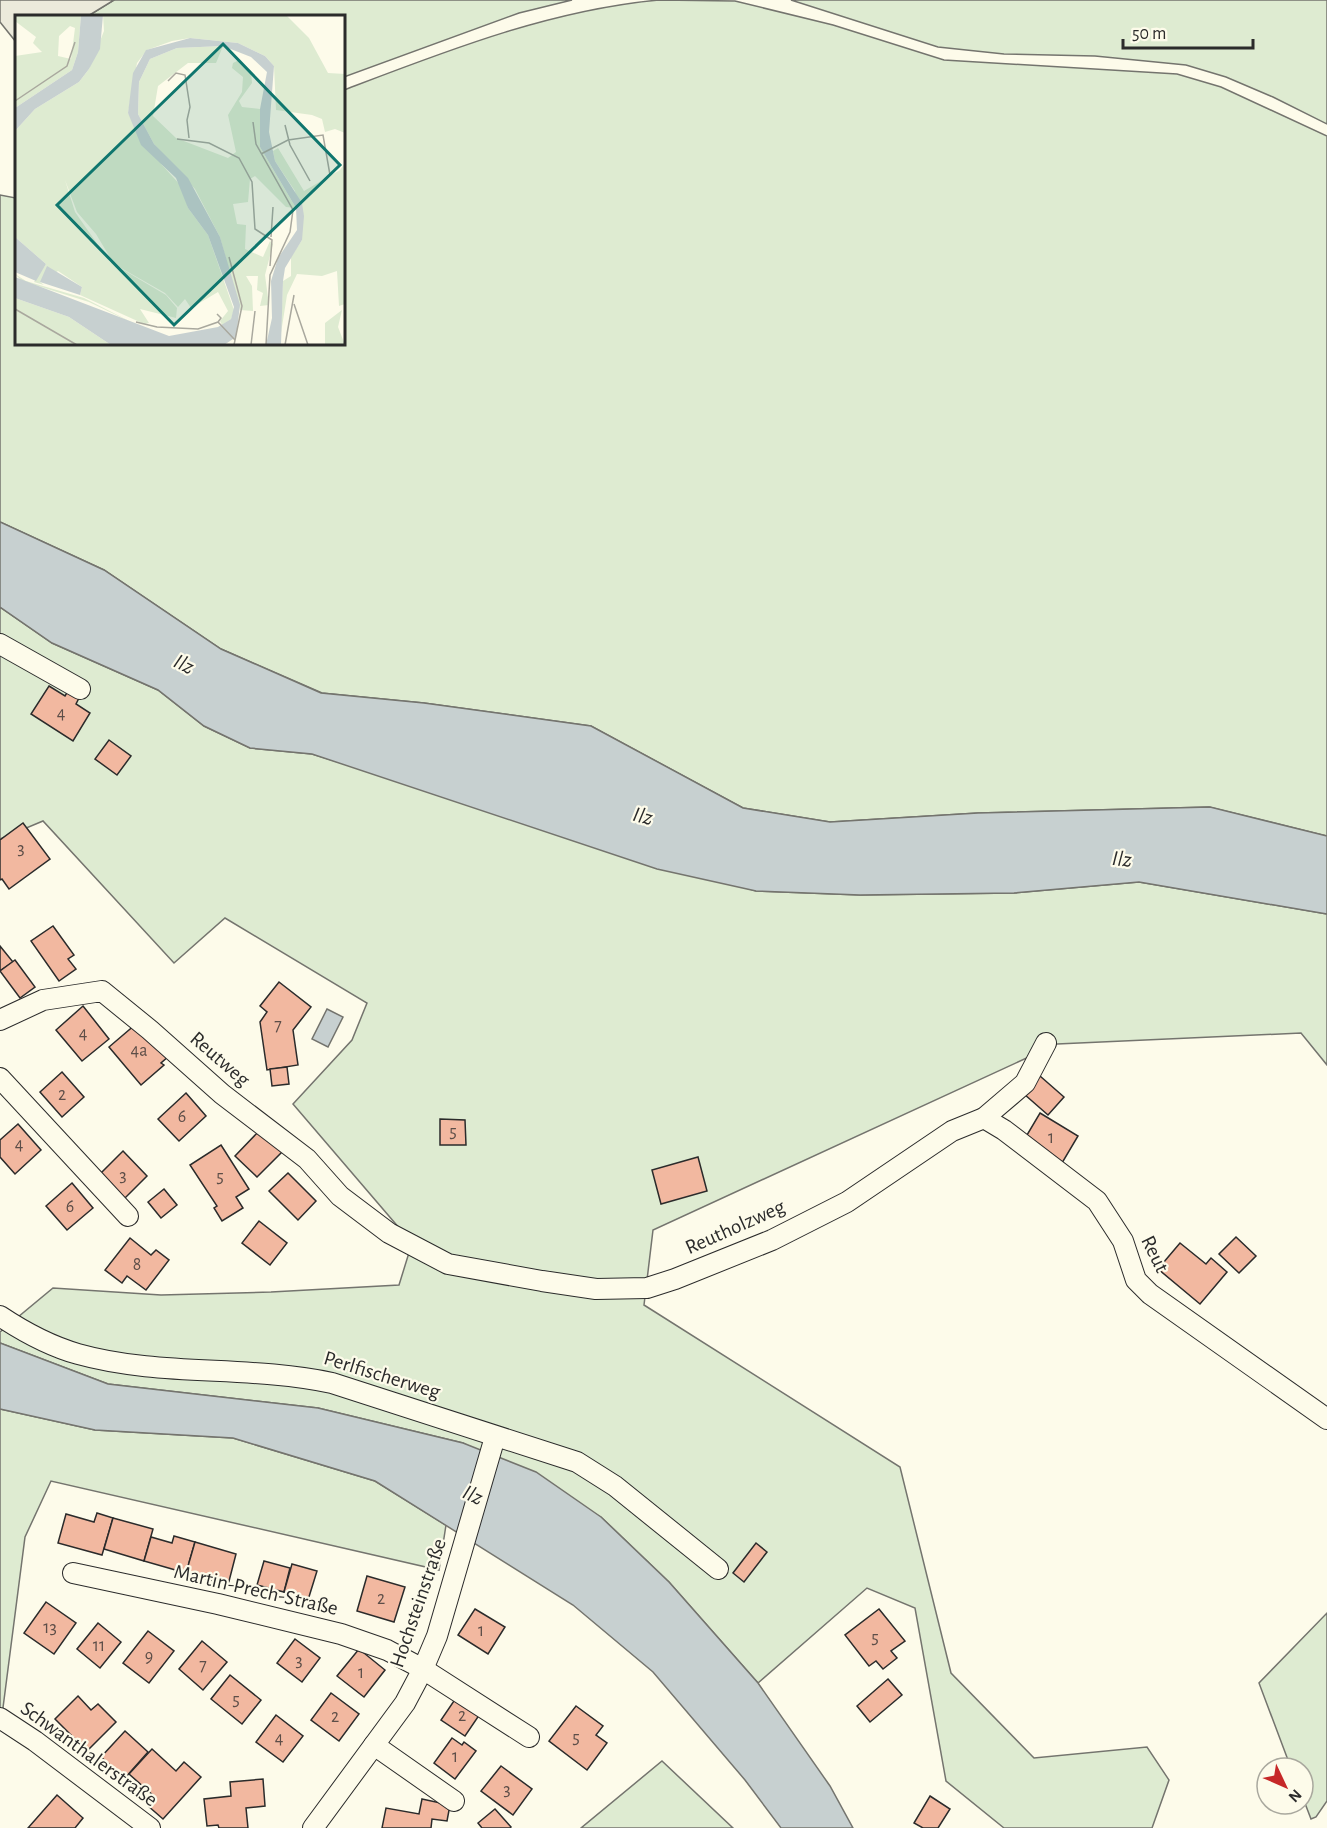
<svg xmlns="http://www.w3.org/2000/svg" width="1327" height="1828" viewBox="0 0 1327 1828" font-family="'Alegreya Sans',sans-serif">
	<style>
		.green { fill: #deebd1; stroke: #74746e; stroke-width: 1.5 }
		.parking { fill: #eceadb; stroke: #74746e; stroke-width: 1.5 }
		.water { fill: #c7d0d0; stroke: #74746e; stroke-width: 1.5 }
		.building { fill: #f2b8a0; stroke: #2b2b2b; stroke-width: 1.5 }
		.lines { fill: none; stroke-linecap: round; stroke-linejoin: round }
		.minor-casing { stroke: #2b2b2b; stroke-width: 22 }
		.minor { stroke: #fdfbea; stroke-width: 20 }
		.labels { text-anchor: middle; dominant-baseline: central; stroke-width: 4.5; stroke-linejoin: round; paint-order: stroke }
		.number-label { font-size: 18px; fill: #5d4e48 }
		.street-label { font-size: 21px; fill: #2b2b2b; stroke: #fdfbea }
		.water-label { font-size: 22px; font-style: italic; fill: #2b2b2b; stroke: #fdfbea }
		.inset-road { fill: none; stroke: #a9a89e; stroke-width: 1.5 }
		.view { fill: #0f766e; fill-opacity: 0.15; stroke: #0f766e; stroke-width: 3 }
		.inset-edge { fill: none; stroke: #2b2b2b; stroke-width: 3 }
	</style>
	<rect width="100%" height="100%" fill="#fdfbea"/>
	<!-- green -->
	<g class="green">
		<path d="M114 0H572L519 13 344 77V16H88Z"/>
		<path d="M659 0 735 1 833 25 944 60 1177 74 1221 87 1327 136V836L1209 807 978 813 830 822 743 808 591 726 424 703 322 693 221 649 104 570 0 522V195L16 198V344H344V90C446 51 550 10 659 0Z"/>
		<path d="M791 0H1327V124L1273 97 1226 77 1186 65 1095 56 1004 54 938 47Z"/>
		<path d="M0 607 52 643 158 690 204 726 250 748 312 754 756 891 860 895 1014 893 1139 882 1327 914V1065L1301 1033 1057 1044 653 1230 644 1305 900 1467 951 1673 1034 1758 1147 1747 1169 1780 1152 1828H1004L946 1781 915 1608 867 1588 758 1683 669 1582 601 1517 463 1443 318 1408 108 1384 0 1343V1332L53 1288 161 1295 271 1292 399 1285 412 1243 293 1104 352 1040 367 1003 225 918 174 963 43 821 0 839Z"/>
		<path d="M0 1409 95 1430 233 1438 375 1481 446 1525 439 1570 51 1481 25 1537 0 1731Z"/>
		<path d="M1327 1613V1801L1316 1817 1311 1819 1303 1798V1768H1291L1259 1683Z"/>
		<path d="M662 1761 733 1828H581Z"/>
	</g>
	<!-- parking -->
	<path class="parking" d="M0 0H114L88 16H16V42L0 22Z"/>
	<!-- water -->
	<g class="water">
		<path d="M0 522 104 570 221 649 321 693 424 703 591 726 743 808 830 822 978 813 1210 807 1327 836V914L1139 882 1014 893 860 895 756 891 657 869 312 754 250 748 204 726 158 690 52 643 0 607Z"/>
		<path d="M327 1009 343 1017 328 1047 312 1039Z"/>
		<path d="M0 1343 108 1384 318 1408 463 1443 536 1472 601 1517 669 1582 758 1683 830 1786 853 1828H781L745 1780 653 1672 573 1605 375 1481 233 1438 95 1430 0 1409Z"/>
	</g>
	<!-- building -->
	<g class="building">
		<path d="M49 686 65 696 68 691 79 698 76 704 90 713 73 741 31 714Z"/>
		<path d="M109 740 131 756 117 775 95 759Z"/>
		<path d="M23 823 50 859 9 889 2 879 0 880V840Z"/>
		<path d="M53 926 74 955 68 959 76 969 59 981 31 941Z"/>
		<path d="M0 946 13 962 0 971Z"/>
		<path d="M15 960 35 987 20 998 0 971Z"/>
		<path d="M279 982 311 1007 293 1030 298 1065 267 1070 260 1022 267 1012 260 1006Z"/>
		<path d="M83 1006 109 1039 82 1061 56 1030Z"/>
		<path d="M136 1024 169 1056 161 1063 164 1065 141 1085 109 1047Z"/>
		<path d="M287 1067 289 1084 272 1086 270 1069Z"/>
		<path d="M62 1072 84 1097 62 1117 40 1092Z"/>
		<path d="M1040 1076 1064 1097 1048 1115 1024 1094Z"/>
		<path d="M186 1093 206 1116 179 1141 158 1119Z"/>
		<path d="M1040 1113 1078 1136 1062 1163 1024 1140Z"/>
		<path d="M440 1119 465 1120 466 1145H440Z"/>
		<path d="M18 1124 41 1150 15 1174 0 1157V1140Z"/>
		<path d="M260 1130 282 1152 257 1177 235 1156Z"/>
		<path d="M221 1145 249 1189 236 1197 243 1208 222 1221 214 1208 217 1206 190 1165Z"/>
		<path d="M123 1151 147 1176 123 1200 99 1175Z"/>
		<path d="M698 1157 707 1191 661 1204 652 1170Z"/>
		<path d="M288 1173 316 1201 298 1220 269 1191Z"/>
		<path d="M72 1183 93 1208 67 1230 46 1206Z"/>
		<path d="M164 1189 177 1205 161 1218 148 1202Z"/>
		<path d="M259 1221 287 1243 270 1265 242 1243Z"/>
		<path d="M1236 1237 1256 1256 1239 1273 1219 1254Z"/>
		<path d="M130 1238 151 1255 156 1250 169 1260 146 1290 127 1276 122 1283 105 1270Z"/>
		<path d="M1180 1243 1206 1264 1211 1258 1227 1272 1200 1304 1158 1269Z"/>
		<path d="M97 1513 113 1518 102 1555 58 1543 66 1514 94 1522Z"/>
		<path d="M113 1518 153 1529 144 1561 104 1549Z"/>
		<path d="M174 1536 195 1542 186 1573 144 1561 151 1537 172 1543Z"/>
		<path d="M195 1542 236 1554 228 1585 186 1573Z"/>
		<path d="M756 1543 767 1552 744 1582 733 1573Z"/>
		<path d="M264 1561 290 1568 284 1592 257 1585Z"/>
		<path d="M292 1564 317 1571 308 1600 284 1592Z"/>
		<path d="M367 1576 405 1587 394 1622 357 1611Z"/>
		<path d="M46 1602 76 1623 54 1654 24 1633Z"/>
		<path d="M475 1609 505 1627 488 1654 458 1635Z"/>
		<path d="M879 1609 905 1641 891 1651 897 1658 883 1669 876 1661 869 1666 845 1635Z"/>
		<path d="M98 1623 121 1642 100 1668 77 1649Z"/>
		<path d="M148 1631 174 1651 149 1683 123 1663Z"/>
		<path d="M295 1639 320 1658 302 1682 277 1663Z"/>
		<path d="M202 1641 227 1662 203 1690 179 1669Z"/>
		<path d="M359 1649 385 1670 364 1697 337 1676Z"/>
		<path d="M230 1675 261 1700 242 1724 211 1699Z"/>
		<path d="M888 1679 902 1695 870 1722 857 1706Z"/>
		<path d="M331 1693 359 1714 339 1741 311 1720Z"/>
		<path d="M458 1695 482 1711 465 1736 441 1720Z"/>
		<path d="M78 1696 91 1710 98 1704 116 1722 87 1751 55 1719Z"/>
		<path d="M576 1706 603 1726 596 1735 607 1743 587 1770 549 1741Z"/>
		<path d="M276 1715 303 1736 283 1762 256 1742Z"/>
		<path d="M125 1731 148 1752 125 1778 101 1757Z"/>
		<path d="M452 1738 462 1745 464 1742 476 1751 455 1779 434 1763Z"/>
		<path d="M152 1749 176 1771 184 1762 201 1777 163 1819 147 1805 155 1797 129 1774Z"/>
		<path d="M501 1766 532 1789 513 1815 481 1791Z"/>
		<path d="M263 1779 265 1806 246 1808 248 1828H219L218 1825 207 1826 204 1799 231 1796 230 1782Z"/>
		<path d="M57 1795 83 1818 75 1828H28Z"/>
		<path d="M930 1796 950 1809 938 1828H923L914 1823Z"/>
		<path d="M422 1799 450 1805 447 1821 432 1819 431 1828H382L386 1808 419 1814Z"/>
		<path d="M495 1809 511 1827 510 1828H482L478 1823Z"/>
	</g>
	<g class="lines">
		<defs>
			<g id="minor">
				<path d="M0 644 80 689"/>
				<path d="M0 1020 43 1000 102 991 150 1030 222 1094 307 1159 340 1196 389 1233 448 1264 542 1281 596 1289 647 1288 675 1279 772 1240 847 1202 952 1131 984 1118 1025 1083 1046 1043"/>
				<path d="M0 1078 128 1216"/>
				<path d="M984 1118 1004 1130 1097 1201 1123 1241 1136 1280 1150 1294 1327 1419"/>
				<path d="M0 1316C24 1332 50 1346 78 1354 160 1377 249 1365 332 1383L577 1462 615 1486 718 1569"/>
				<path d="M73 1573 218 1604 341 1634 387 1650 423 1669 529 1737"/>
				<path d="M0 1718 35 1741 150 1828"/>
				<path d="M374 1745 454 1801"/>
				<path d="M313 1828 405 1703 423 1669 437 1636 495 1437"/>
			</g>
		</defs>
		<!-- minor casing -->
		<use href="#minor" class="minor-casing"/>
		<!-- minor -->
		<use href="#minor" class="minor"/>
	</g>
	<g class="labels">
		<!-- number labels -->
		<g class="number-label">
			<text x="61" y="714">4</text>
			<text x="21" y="849">3</text>
			<text x="278" y="1026">7</text>
			<text x="83" y="1034">4</text>
			<text x="139" y="1051">4a</text>
			<text x="62" y="1095">2</text>
			<text x="182" y="1117">6</text>
			<text x="453" y="1132">5</text>
			<text x="1051" y="1138">1</text>
			<text x="19" y="1145">4</text>
			<text x="123" y="1176">3</text>
			<text x="220" y="1177">5</text>
			<text x="70" y="1207">6</text>
			<text x="137" y="1265">8</text>
			<text x="381" y="1599">2</text>
			<text x="50" y="1628">13</text>
			<text x="481" y="1631">1</text>
			<text x="875" y="1638">5</text>
			<text x="99" y="1646">11</text>
			<text x="149" y="1657">9</text>
			<text x="299" y="1661">3</text>
			<text x="203" y="1666">7</text>
			<text x="361" y="1673">1</text>
			<text x="236" y="1700">5</text>
			<text x="462" y="1716">2</text>
			<text x="335" y="1717">2</text>
			<text x="576" y="1738">5</text>
			<text x="279" y="1739">4</text>
			<text x="455" y="1757">1</text>
			<text x="507" y="1790">3</text>
		</g>
		<!-- street labels -->
		<g class="street-label">
			<text transform="translate(220 1059) rotate(41)">Reutweg</text>
			<text transform="translate(735 1227) rotate(-24)">Reutholzweg</text>
			<text transform="translate(1155 1254) rotate(64)">Reut</text>
			<text transform="translate(382 1375) rotate(17)">Perlfischerweg</text>
			<text transform="translate(256 1590) rotate(13)">Martin-Prech-Straße</text>
			<text transform="translate(418 1603) rotate(-71)">Hochsteinstraße</text>
			<text transform="translate(89 1754) rotate(36)">Schwanthalerstraße</text>
		</g>
		<!-- water labels -->
		<g class="water-label">
			<text transform="translate(184 664) rotate(27)">Ilz</text>
			<text transform="translate(643 816) rotate(15)">Ilz</text>
			<text transform="translate(1122 859) rotate(7)">Ilz</text>
			<text transform="translate(473 1495) rotate(25)">Ilz</text>
		</g>
	</g>
	<!-- overview -->
	<g transform="translate(15 15)">
		<rect width="330" height="330" fill="#fdfbea"/>
		<path d="M0 0H66L63 37 57 55 0 93V41L27 37 18 28 21 22 0 6ZM55 11 60 13 56 44 43 41 44 21ZM88 0H271L294 23 313 58 330 59V118L320 114 310 117 307 104 297 100 261 95 259 51 250 41 223 28 175 23 157 26 132 35 122 48 113 98 147 150 167 172 173 193 193 220 219 295 216 304 207 310 205 306 213 296 203 277 176 293 170 284 163 292 150 278 99 249 81 219 62 197 50 165 60 197 95 247 151 280 162 293 161 303 125 294 134 308 129 309 65 280 67 272 43 256 25 267 29 270 19 267 31 249 0 222V116L20 94 64 67 74 54 89 16ZM208 31 201 48H173L143 71 138 101 161 123 213 143 221 137 213 100 227 77 228 62 217 53 218 48 224 45 236 56 237 68 224 86 227 92 245 94V132L281 193 271 192 240 161 235 164 233 187 218 189 222 209 231 210 230 234 248 242 255 226 258 229 250 260 254 290 245 291 248 278 242 275 243 261H231L237 271 238 296 225 295 205 222 180 174 139 129 123 99 124 67 135 44 162 33ZM263 133 289 176 325 155 330 148V289L324 291 322 256 307 261 282 259 272 280 266 318 268 266 276 261V242L287 225 280 176 260 146 258 136ZM0 259 11 266 69 283 122 310 74 287 7 266ZM0 283 54 302 96 330H0ZM327 295 323 312 330 330H310V308Z" fill="#deebd1" fill-rule="evenodd"/>
		<path d="M66 0H88L85 34 74 54 64 67 20 94 0 116V93L57 55 63 37ZM175 23 223 28 250 41 259 51 254 117 260 146 287 188 289 201 287 225 270 253 268 266 266 330H251L257 303 256 266 263 243 282 215 281 193 245 132V94L252 57 236 42 208 31 162 33 135 44 124 67 123 99 139 129 173 163 205 222 225 290 221 322 209 330H96L54 302 0 283V262L154 321 203 312 216 304 219 292 193 220 173 193 161 163 126 130 113 98 118 58 131 35ZM0 222 31 249 21 266 0 257ZM32 251 67 272 65 280 25 267Z" fill="#c7d0d0"/>
		<path class="inset-road" d="M153 66 161 58 170 60 175 92 172 105 174 123M0 86 52 51 60 27M238 107 241 129 278 195 275 217 255 260 251 330M270 110 275 130 295 166M162 124 194 128 224 143 237 167 240 214 257 225 255 251M246 139 273 125 308 120 315 160M256 222 258 192M214 242 227 291 219 330M279 289 293 330M0 294 62 330M121 307 142 312 183 314 203 307 206 303 202 299M203 307 220 325M236 330 240 296M270 330 279 280"/>
		<path class="view" d="M208 29 325 150 159 310 42 190Z"/>
		<rect width="330" height="330" class="inset-edge"/>
	</g>
	<!-- north arrow -->
	<g transform="translate(1285 1786) rotate(134)"><circle r="28" fill="#fdfbea" stroke="#a9a89e" stroke-width="1.5"/>
	<path d="M0-4.5L10 22L0 15L-10 22Z" fill="#c62828"/>
	<text y="-9" font-size="16" font-weight="bold" text-anchor="middle" fill="#2b2b2b">N</text>
	</g>
	<!-- scale -->
	<path d="M1123 39v9h130v-9" fill="none" stroke="#2b2b2b" stroke-width="3"/>
	<text x="1132" y="39" font-size="18" fill="#2b2b2b" stroke="#fdfbea" stroke-width="4.5" paint-order="stroke">50 m</text>
</svg>
